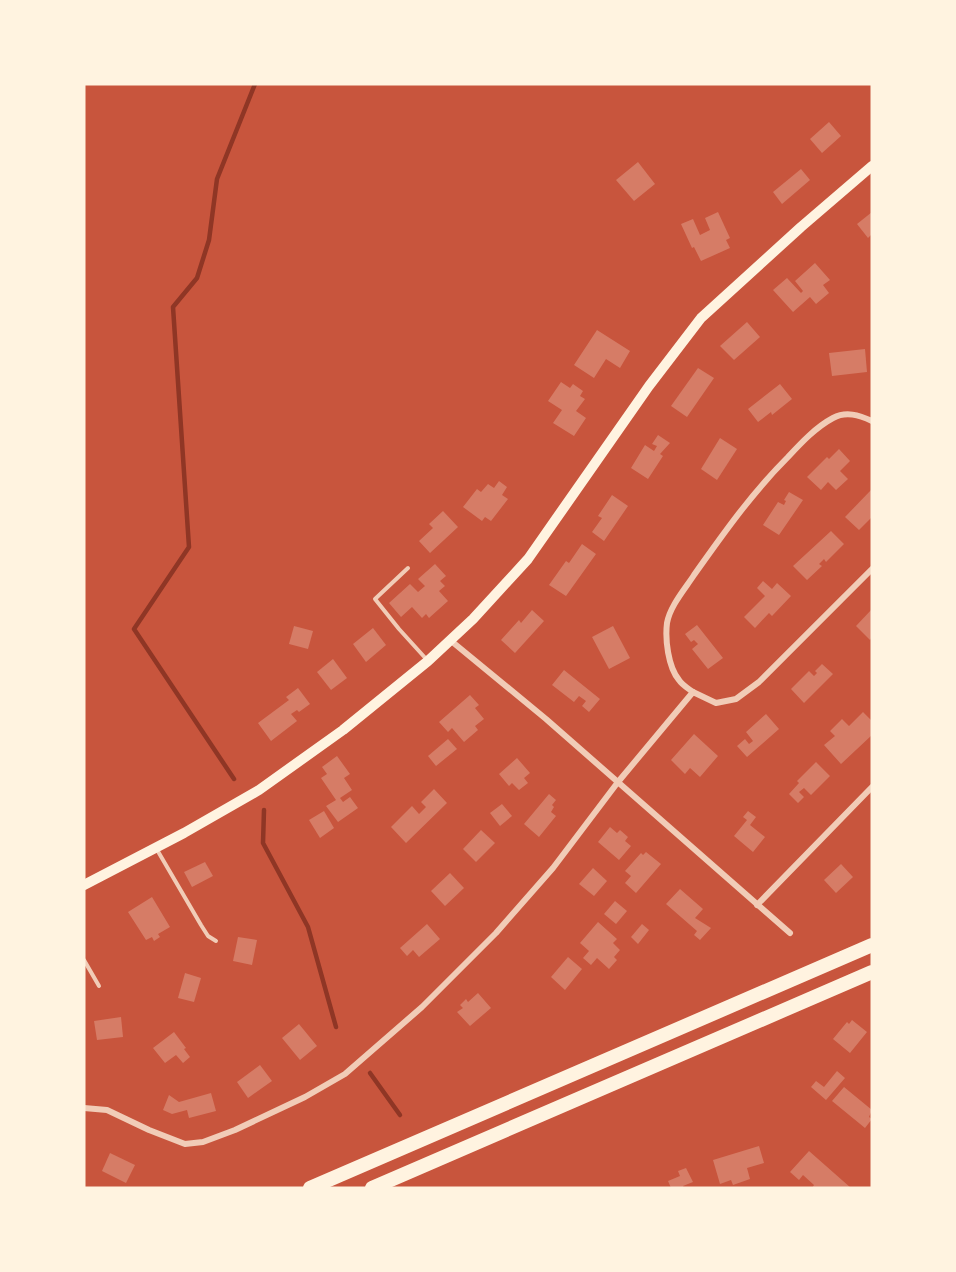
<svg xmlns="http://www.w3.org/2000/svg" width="956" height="1272" viewBox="0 0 956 1272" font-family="'Golos Text',sans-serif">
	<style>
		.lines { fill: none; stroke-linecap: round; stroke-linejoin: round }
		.stream { stroke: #8f3625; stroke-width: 4.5 }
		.building { fill: #d67c66 }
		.service { stroke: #f1ccb7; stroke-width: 4 }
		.minor { stroke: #f1ccb7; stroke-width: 6 }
		.secondary { stroke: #fff3e0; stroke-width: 10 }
		.motorway { stroke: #fff3e0; stroke-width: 14 }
	</style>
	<rect width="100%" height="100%" fill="#c8553d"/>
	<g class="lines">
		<!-- stream -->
		<g class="stream">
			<path d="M234 779 134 629 189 547 173 307 197 278 209 240 217 179 255 84"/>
			<path d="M264 810 263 843 308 927 336 1027"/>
			<path d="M370 1073 400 1115"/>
		</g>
	</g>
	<!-- building -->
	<g class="building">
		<path d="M829 122 841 136 822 153 810 139Z"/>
		<path d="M638 162 655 184 634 201 616 180Z"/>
		<path d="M801 169 810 180 782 204 773 192Z"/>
		<path d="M718 212 730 238 726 240 730 248 701 261 694 247 692 248 681 224 693 219 700 235 710 230 705 218Z"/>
		<path d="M872 212V234L868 238 857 224Z"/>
		<path d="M815 263 830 280 823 285 829 293 816 304 810 297 793 312 773 290 787 278 801 293 803 291 795 281Z"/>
		<path d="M747 322 760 337 734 360 720 346Z"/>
		<path d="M597 330 630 351 620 368 606 359 594 378 574 365Z"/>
		<path d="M865 349 867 372 832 376 829 353Z"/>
		<path d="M698 368 714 378 687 417 671 406Z"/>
		<path d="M561 382 570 388 573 384 583 391 580 396 585 399 576 411 586 418 574 436 553 423 562 410 548 401Z"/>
		<path d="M780 384 792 399 772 415 771 412 758 422 748 409Z"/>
		<path d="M658 435 670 443 660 454 663 456 648 479 631 468 645 445 654 451 657 446 652 444Z"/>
		<path d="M720 438 737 449 717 480 701 469Z"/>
		<path d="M839 449 850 461 840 471 848 479 836 490 828 482 821 490 807 477 827 457 829 459Z"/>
		<path d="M499 481 507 487 502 495 508 499 491 521 485 517 482 521 463 507 477 489 481 492 488 484 494 488Z"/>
		<path d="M872 489V517L859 530 845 517Z"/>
		<path d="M789 492 803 500 779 535 763 525 778 502 784 505 786 501 784 500Z"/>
		<path d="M612 495 628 506 604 541 592 532 602 518 598 516Z"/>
		<path d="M443 511 458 527 430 553 419 541 433 528 429 524Z"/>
		<path d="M831 531 844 544 826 562 824 559 819 564 822 566 807 580 793 566Z"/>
		<path d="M582 544 596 554 566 596 549 585 566 561 569 563Z"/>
		<path d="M435 564 446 576 440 581 445 586 439 591 448 601 429 618 426 614 422 618 412 607 401 617 389 603 410 584 418 592 425 586 418 579Z"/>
		<path d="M763 581 772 589 777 583 791 596 772 616 769 613 755 628 744 617 765 596 757 588Z"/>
		<path d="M872 609V637L870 640 856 626Z"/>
		<path d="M532 610 544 621 515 653 501 640 519 620 521 623Z"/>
		<path d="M697 625 723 658 708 669 692 649 698 644 694 640 691 642 685 634Z"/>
		<path d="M294 626 313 631 308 649 289 644Z"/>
		<path d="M613 626 630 658 609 669 592 637Z"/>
		<path d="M373 628 386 645 366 662 353 644Z"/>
		<path d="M333 659 347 678 331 690 317 672Z"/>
		<path d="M822 664 833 674 804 703 791 689 809 671 814 676 817 673 815 671Z"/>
		<path d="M564 670 600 699 589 712 582 706 586 701 579 696 574 702 552 685Z"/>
		<path d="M298 688 310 704 299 712 297 710 291 714 297 721 271 741 258 723 289 700 286 697Z"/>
		<path d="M470 695 479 705 475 708 484 719 475 726 478 730 464 742 452 728 448 732 439 722Z"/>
		<path d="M863 712 872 721V735L841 764 824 745 835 736 830 731 842 719 849 726Z"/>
		<path d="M766 714 779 729 747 757 737 746 745 739 749 744 753 741 746 732Z"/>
		<path d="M694 734 718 756 700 777 690 768 685 774 671 760Z"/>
		<path d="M448 739 457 749 436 766 428 756Z"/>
		<path d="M337 756 350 774 344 778 352 790 340 798 343 802 350 797 358 808 338 822 326 806 336 800 321 778 327 774 322 767Z"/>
		<path d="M517 758 530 773 524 778 528 783 519 790 512 783 509 786 499 774Z"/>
		<path d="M816 762 830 776 811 795 804 788 799 792 804 797 798 803 789 794 799 783 797 781Z"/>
		<path d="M434 789 447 803 406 843 391 827 412 806 419 814 426 807 421 802Z"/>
		<path d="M549 794 556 800 552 805 554 807 551 812 556 816 539 837 524 824Z"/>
		<path d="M502 804 512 816 500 826 490 813Z"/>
		<path d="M324 811 334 828 320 838 309 820Z"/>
		<path d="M748 811 756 817 750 825 765 837 753 852 734 836 747 820 743 817Z"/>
		<path d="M610 827 617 833 620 830 628 837 625 841 631 846 619 860 598 842Z"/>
		<path d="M481 830 495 843 476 862 463 849Z"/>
		<path d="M646 852 661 864 636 893 625 883 631 876 625 871 641 853 643 855Z"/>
		<path d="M205 862 213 876 192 887 184 872Z"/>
		<path d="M841 864 853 877 836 893 824 880Z"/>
		<path d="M593 868 607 881 594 896 579 884Z"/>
		<path d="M450 873 464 888 445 906 431 891Z"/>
		<path d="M680 889 703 909 695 918 711 928 700 940 694 935 697 931 666 904Z"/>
		<path d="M152 897 170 927 158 934 160 937 154 941 152 937 146 940 128 912Z"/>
		<path d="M615 901 627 911 616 924 604 914Z"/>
		<path d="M598 922 617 939 613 943 620 950 614 957 617 960 609 969 597 958 591 965 583 958 589 951 580 943Z"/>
		<path d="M427 924 440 939 419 957 413 950 407 956 400 948Z"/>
		<path d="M642 924 649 930 638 944 631 937Z"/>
		<path d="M238 937 257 940 252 965 233 961Z"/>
		<path d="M568 957 582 969 565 990 551 977Z"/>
		<path d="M185 973 201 978 194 1002 178 998Z"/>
		<path d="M478 993 491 1008 470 1026 457 1012 463 1008 460 1005 466 999 468 1002Z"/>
		<path d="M121 1017 123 1037 97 1040 94 1021Z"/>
		<path d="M852 1020 867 1032 850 1053 833 1039 847 1022 849 1024Z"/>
		<path d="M299 1024 317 1046 300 1060 282 1038Z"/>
		<path d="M174 1032 186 1048 184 1049 190 1057 183 1063 176 1055 165 1063 153 1048Z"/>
		<path d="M260 1065 272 1081 248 1098 237 1082Z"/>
		<path d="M837 1071 845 1078 826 1100 811 1087 816 1081 824 1087Z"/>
		<path d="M844 1087 872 1110 869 1117 872 1119 865 1128 832 1101Z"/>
		<path d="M211 1093 216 1111 189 1118 187 1110 172 1114 163 1110 169 1095 179 1102Z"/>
		<path d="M759 1146 764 1163 747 1168 750 1179 733 1185 731 1180 720 1184 713 1160Z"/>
		<path d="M809 1151 851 1188H812L814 1185 803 1175 799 1180 790 1172Z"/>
		<path d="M110 1153 135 1165 126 1183 102 1171Z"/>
		<path d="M686 1168 693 1182 683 1186 684 1188H671L668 1181 680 1176 678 1171Z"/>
	</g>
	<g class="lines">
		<!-- service -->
		<g class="service">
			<path d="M408 568 375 599 399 629 428 661"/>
			<path d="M156 848 201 925 208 936 216 941"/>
			<path d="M84 960 99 986"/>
		</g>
		<!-- minor -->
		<g class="minor">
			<path d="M450 640 546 719 790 933"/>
			<path d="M693 692C689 689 682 685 679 680 668 667 665 639 667 623 670 606 685 589 694 575 723 534 752 493 788 457 801 443 816 427 833 418 846 411 859 415 872 421"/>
			<path d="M757 905 872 787"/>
			<path d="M84 1108 107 1110 149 1130 185 1144 203 1142 235 1130 305 1097 345 1074 422 1007 496 933 553 868 618 782 693 692 716 703 736 699 759 682 872 569"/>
		</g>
		<!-- secondary -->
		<path class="secondary" d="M84 885 184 833 259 790 343 730 428 661 473 619 528 559 649 386 701 318 801 227 872 166"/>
		<!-- motorway -->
		<g class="motorway">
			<path d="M310 1188 872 945"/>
			<path d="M372 1188 872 972"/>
		</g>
	</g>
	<!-- border -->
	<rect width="956" height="1272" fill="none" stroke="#fff3e0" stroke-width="171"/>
</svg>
